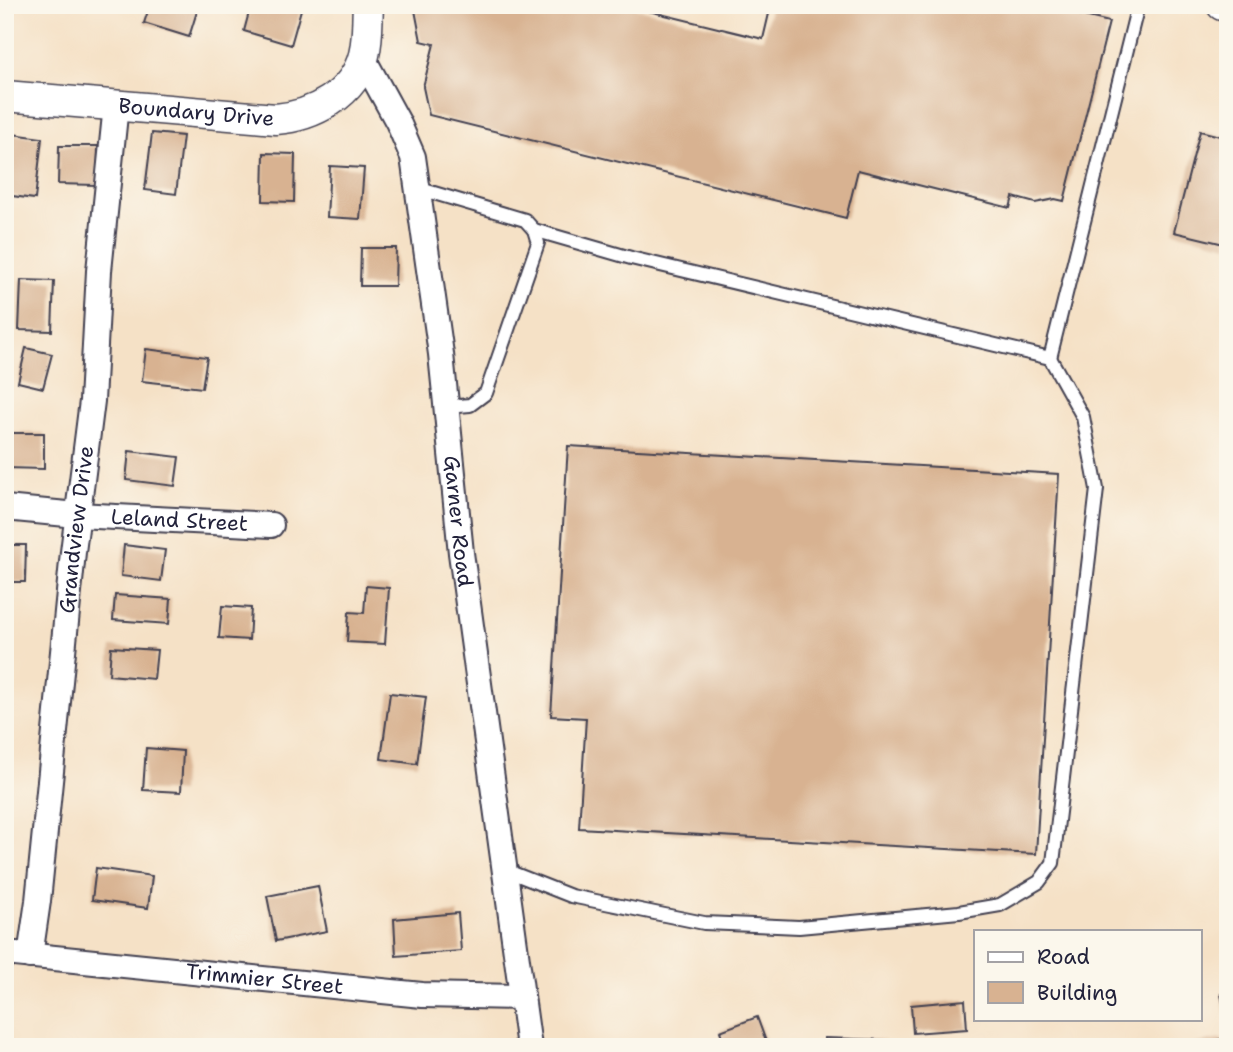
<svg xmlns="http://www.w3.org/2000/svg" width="1233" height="1052" viewBox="0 0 1233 1052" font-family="'Shantell Sans',sans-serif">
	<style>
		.building { fill: #d8b291 }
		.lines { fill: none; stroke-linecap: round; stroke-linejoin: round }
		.service-casing { stroke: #423f50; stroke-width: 16 }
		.minor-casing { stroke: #423f50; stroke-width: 28 }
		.tertiary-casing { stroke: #423f50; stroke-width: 33 }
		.service { stroke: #fff; stroke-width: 12 }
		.minor { stroke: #fff; stroke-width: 24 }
		.tertiary { stroke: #fff; stroke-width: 30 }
		.labels { text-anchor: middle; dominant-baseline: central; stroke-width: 7; stroke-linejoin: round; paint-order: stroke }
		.street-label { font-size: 21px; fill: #22223b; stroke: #fbf7ec }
	</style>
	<rect width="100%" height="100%" fill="#fbf7ec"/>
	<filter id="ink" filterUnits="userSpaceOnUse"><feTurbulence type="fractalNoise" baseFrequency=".0143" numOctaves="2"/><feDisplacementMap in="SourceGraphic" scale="14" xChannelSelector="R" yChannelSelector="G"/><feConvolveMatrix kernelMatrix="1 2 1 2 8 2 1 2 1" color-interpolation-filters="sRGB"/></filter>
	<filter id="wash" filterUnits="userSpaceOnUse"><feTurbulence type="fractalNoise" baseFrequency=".00686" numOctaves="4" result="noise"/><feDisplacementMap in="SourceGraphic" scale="28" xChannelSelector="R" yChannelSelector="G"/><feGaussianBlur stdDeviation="1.57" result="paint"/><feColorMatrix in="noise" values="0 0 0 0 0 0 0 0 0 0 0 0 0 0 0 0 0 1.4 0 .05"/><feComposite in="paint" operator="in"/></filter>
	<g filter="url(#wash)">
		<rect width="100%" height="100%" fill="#f5e1c6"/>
		<g id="blocks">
			<!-- building -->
			<g class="building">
				<path d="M150 5H199L189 37 144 23Z"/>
				<path d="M251 5 302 6 291 45 244 31Z"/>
				<path d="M414 5H636V8L763 39 771 5H1039L1109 22 1064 201 1055 199 1035 203 1013 197 1010 208 858 170 846 218 429 115 423 87 434 44 421 41Z"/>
				<path d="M1200 131 1228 138V245L1174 232Z"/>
				<path d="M5 133 42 138 35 199 5 195Z"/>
				<path d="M152 133 183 136 176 194 145 190Z"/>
				<path d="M59 146H98L97 185 58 184Z"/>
				<path d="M264 153 295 154 294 202 263 201Z"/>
				<path d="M330 166 364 168 360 219 327 217Z"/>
				<path d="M361 248H396L395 286H360Z"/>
				<path d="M21 280 54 281 52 331 19 330Z"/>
				<path d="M26 348 52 354 43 388 18 382Z"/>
				<path d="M146 349 207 357 202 388 142 381Z"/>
				<path d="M5 433H44V469L5 468Z"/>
				<path d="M568 446 1059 474 1036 854 579 828 586 718 551 716Z"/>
				<path d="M129 451 179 457 175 486 126 480Z"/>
				<path d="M5 545H26L25 582H5Z"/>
				<path d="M124 545 165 550 161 581 121 576Z"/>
				<path d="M366 586 389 588 385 644 347 642 349 612 364 613Z"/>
				<path d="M115 595 171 599 169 624 113 620Z"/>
				<path d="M222 606 251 608 249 640 219 638Z"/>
				<path d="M111 647 157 650 154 679 109 675Z"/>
				<path d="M390 693 426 697 417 764 381 759Z"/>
				<path d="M146 748 183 751 181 792 143 790Z"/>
				<path d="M96 868 152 876 148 908 92 900Z"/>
				<path d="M318 886 327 931 276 941 267 896Z"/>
				<path d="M458 913 461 951 396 956 394 919Z"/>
				<path d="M1228 992V1022H1227L1221 994Z"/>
				<path d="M965 1000 967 1029 913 1033 911 1005Z"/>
				<path d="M757 1017 768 1047H726L720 1031Z"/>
				<path d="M824 1038 885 1040V1047H824Z"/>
				<path d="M1222 1039 1223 1047H1194V1044Z"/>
			</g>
		</g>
	</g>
	<g filter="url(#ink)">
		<use href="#blocks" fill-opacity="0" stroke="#423f50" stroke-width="2"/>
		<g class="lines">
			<defs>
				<g id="service">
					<path d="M417 188 525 220 534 230 538 243 486 393 470 405 446 407"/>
					<path d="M534 230 631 258 1050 358 1138 5"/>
					<path d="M505 870 571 896 704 923 799 927 959 912 1000 905 1039 882 1053 863 1097 489 1083 417 1050 358"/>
				</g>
				<g id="minor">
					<path id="s1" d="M363 58 398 122 413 157 441 354 461 553 529 1047"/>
					<path id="s2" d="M5 508 77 515 271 525"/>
					<path id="s3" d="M5 953 422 995 522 997"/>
					<path id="s4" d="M30 956 38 901 73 552 92 401 99 271 116 105"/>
				</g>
				<g id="tertiary">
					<path d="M1222 5 1228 7"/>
					<path id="s5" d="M5 96 276 119C313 116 354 95 364 55 368 39 367 22 368 5"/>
				</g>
			</defs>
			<!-- service casing -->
			<use href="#service" class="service-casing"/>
			<!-- minor casing -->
			<use href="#minor" class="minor-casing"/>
			<!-- tertiary casing -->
			<use href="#tertiary" class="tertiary-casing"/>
			<!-- service -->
			<use href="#service" class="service"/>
			<!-- minor -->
			<use href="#minor" class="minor"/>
			<!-- tertiary -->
			<use href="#tertiary" class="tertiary"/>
		</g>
	</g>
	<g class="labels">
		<!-- street labels -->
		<g class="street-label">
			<text stroke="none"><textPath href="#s5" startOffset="192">Boundary Drive</textPath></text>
			<text stroke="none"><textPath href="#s2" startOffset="175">Leland Street</textPath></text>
			<text stroke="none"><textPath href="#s1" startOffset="478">Garner Road</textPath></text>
			<text stroke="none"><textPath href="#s4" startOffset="429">Grandview Drive</textPath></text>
			<text stroke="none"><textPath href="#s3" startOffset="261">Trimmier Street</textPath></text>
		</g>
	</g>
	<!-- margin -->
	<rect width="1233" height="1052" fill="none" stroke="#fbf7ec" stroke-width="28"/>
	<!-- legend -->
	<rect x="974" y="930" width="228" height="91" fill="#fbf7ec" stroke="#a4a2a5" stroke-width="2"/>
	<rect x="988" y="952" width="35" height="10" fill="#ffffff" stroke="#a4a2a5" stroke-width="2"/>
	<text x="1037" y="964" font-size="21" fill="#22223b">Road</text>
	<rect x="988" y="982" width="35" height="21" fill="#d8b291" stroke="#a4a2a5" stroke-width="2"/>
	<text x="1037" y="1000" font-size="21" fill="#22223b">Building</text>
</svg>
